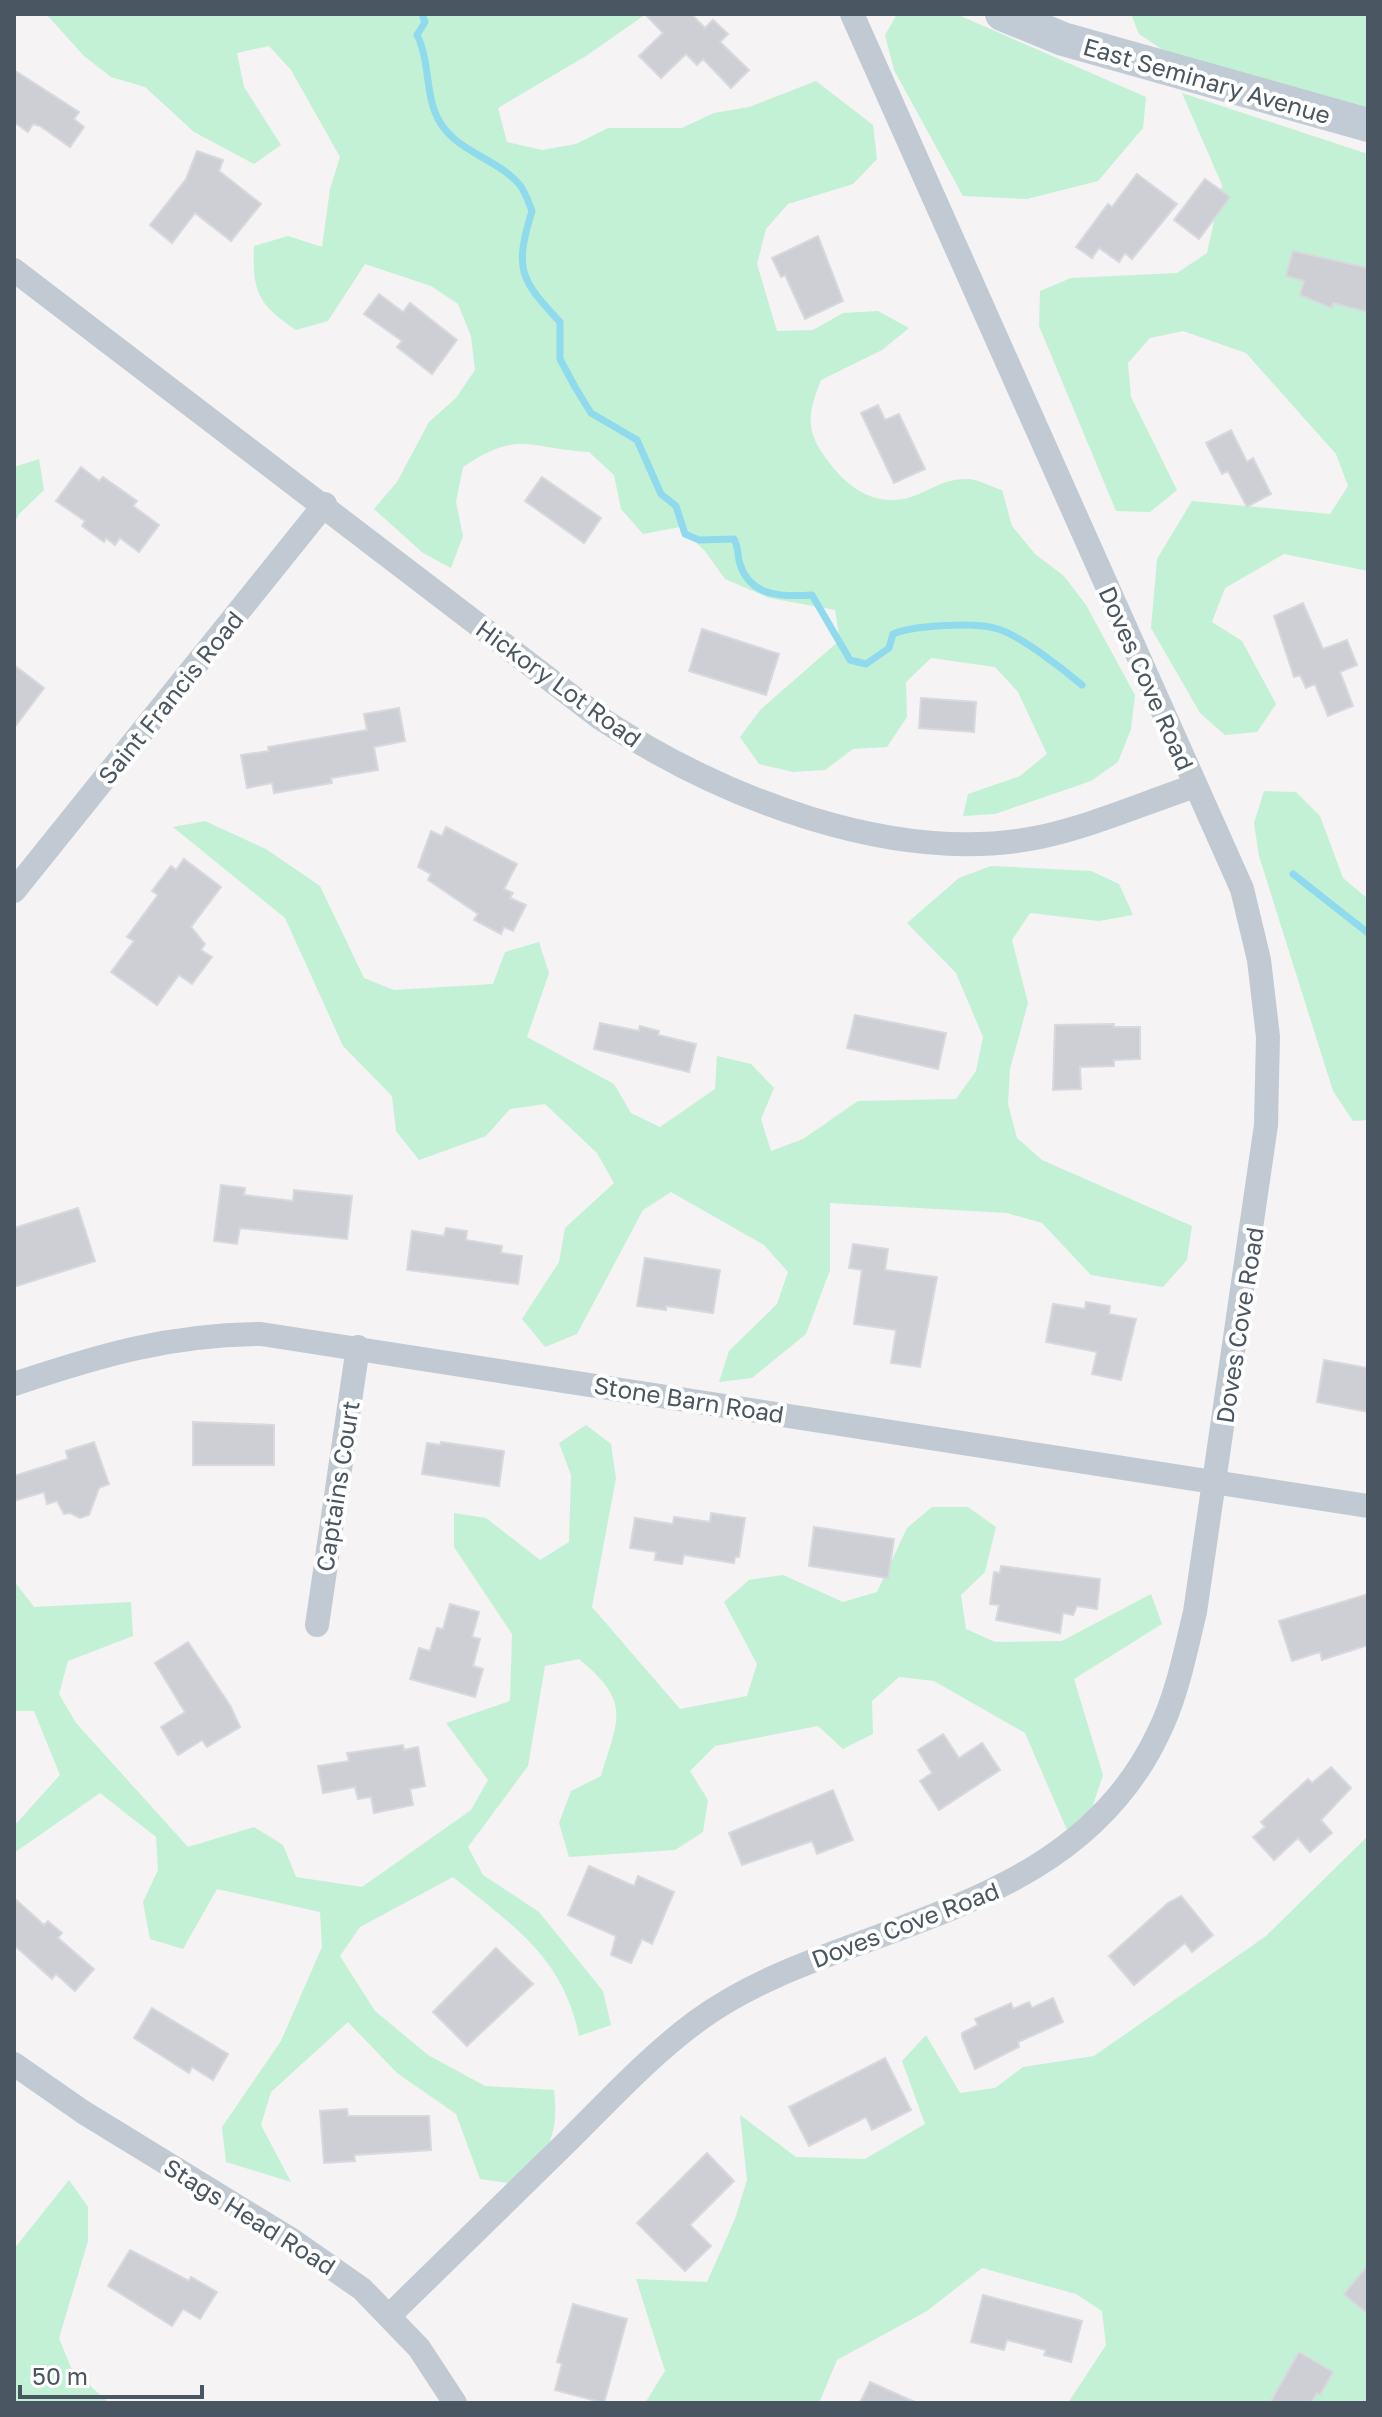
<svg xmlns="http://www.w3.org/2000/svg" width="1382" height="2417" viewBox="0 0 1382 2417" font-family="'Golos Text',sans-serif">
	<style>
		.green { fill: #c3f1d5 }
		.lines { fill: none; stroke-linecap: round; stroke-linejoin: round }
		.stream { stroke: #90daee; stroke-width: 7 }
		.building { fill: #cdcfd5; stroke: #d7d9de; stroke-width: 2 }
		.street { stroke: #c1cad2; stroke-width: 24 }
		.secondary { stroke: #c1cbd6; stroke-width: 34 }
		.labels { text-anchor: middle; dominant-baseline: central; stroke-width: 8; stroke-linejoin: round; paint-order: stroke }
		.street-label { font-size: 24px; fill: #4a5661; stroke: #fff }
	</style>
	<rect width="100%" height="100%" fill="#f5f3f3"/>
	<!-- green -->
	<g class="green">
		<path d="M46 14H646L586 56 498 108 507 142 542 150 576 144 608 128H682L714 113 749 107 816 81 873 125 877 159 853 184 788 204 766 229 757 264 777 331 813 330 843 313 878 311 909 328 882 350 821 380C810 408 804 427 823 454 842 482 867 505 903 499 925 495 942 478 967 479 978 479 991 487 1002 490L1012 526 1035 554 1064 576 1086 605 1135 695 1131 729 1118 762 1091 781 995 814 963 816 968 794 1020 776 1047 754 1018 692 995 667 931 658 906 682 907 717 887 747 853 749 825 770 793 772 759 764 740 737 761 709 840 640 835 610 769 598 725 579 705 551 680 527 643 534 621 509 614 475 589 452C529 449 518 429 463 467L456 502 463 536 451 568 423 553 374 509 397 482 429 422 456 398 475 370 471 336 458 304 431 286 365 264 328 321 296 330C258 305 252 291 254 246L288 236 322 247 330 189 340 157 291 70 269 46 237 53 244 87 281 145 254 164 194 132 145 87 111 77 84 56Z"/>
		<path d="M897 14H956L1146 97 1143 128 1098 181 1027 199 963 196 894 70 885 35Z"/>
		<path d="M1131 14H1368V109L1166 52 1139 34Z"/>
		<path d="M1182 93 1368 154V571L1284 554 1225 588 1212 622 1242 641 1276 704 1257 732 1225 735 1200 713 1151 628 1157 559 1192 501 1330 514 1348 486 1336 454 1246 353 1183 331 1150 338 1128 363 1131 397 1177 490 1150 512 1116 511 1039 326 1040 291 1071 278 1177 273 1207 253 1222 185Z"/>
		<path d="M39 459 44 490 19 514 14 524V467Z"/>
		<path d="M1264 791 1296 792 1320 816 1343 878 1368 899V1120L1353 1121 1333 1091 1259 856 1254 823Z"/>
		<path d="M205 821 266 849 320 886 364 978 394 990 493 984 505 952 539 942 549 973 527 1037 614 1084 631 1113 660 1127 715 1089 717 1056 751 1064 774 1088 761 1119 771 1151 803 1139 858 1101 956 1099 976 1071 983 1037 956 973 907 923 959 878 991 866 1091 871 1119 884 1133 915 1099 921 1030 913 1012 940 1028 1003 1010 1069 1008 1104 1017 1138 1042 1160 1192 1226 1187 1260 1163 1287 1091 1275 1042 1223 1007 1213 830 1203V1270L806 1334 752 1378 719 1382 729 1351 777 1304 788 1272 764 1245 671 1192 643 1210 577 1334 545 1347 522 1319 559 1262 565 1228 614 1183 597 1153 545 1104 510 1109 486 1136 419 1160 396 1131 392 1096 343 1046 285 918 173 827Z"/>
		<path d="M586 1425 611 1444 616 1478 592 1607 680 1709 747 1696 757 1664 724 1602 749 1580 783 1575 843 1602 877 1592 907 1528 932 1507H968L996 1527 985 1572 961 1595 966 1629 995 1642 1062 1641 1151 1594 1162 1624 1074 1679 1103 1775 1092 1808 1067 1830 1025 1733 934 1681 899 1677 872 1701 873 1734 843 1749 818 1726 715 1746 690 1771 708 1800 703 1832 675 1850 569 1857 559 1823 571 1791 601 1776C618 1718 632 1703 579 1659L545 1666 528 1766 468 1847 483 1875 539 1912 603 1991 611 2025 579 2036C563 1956 512 1925 453 1877L360 1927 340 1956 375 2011 428 2055 485 2086 554 2090C559 2137 549 2152 515 2184L480 2179 456 2114 397 2073 348 2022 271 2092 261 2125 291 2182 226 2162 222 2127 281 2041 322 1947 320 1912 217 1889 183 1949 150 1939 143 1902 158 1870 156 1837 100 1793 14 1853V1826L60 1775 34 1711H14V1581L34 1607 131 1602 133 1636 68 1661 59 1694 76 1723 188 1847 254 1827 283 1845 296 1877 362 1887 471 1810 488 1780 446 1723 510 1701 512 1634 454 1547V1513L486 1518 540 1560 569 1542 571 1475 559 1443Z"/>
		<path d="M1368 1836V2403H1068L1106 2345 1102 2311 1076 2294 982 2268 927 2311 837 2360 819 2403H645L665 2371 636 2279 707 2282 735 2219 747 2180 740 2115 796 2157 865 2159 925 2124 902 2061 926 2035 960 2093 995 2088 1023 2067 1094 2056 1266 1936Z"/>
		<path d="M69 2180 88 2207V2241L59 2338 71 2368 109 2403H14V2249Z"/>
	</g>
	<g class="lines">
		<!-- stream -->
		<g class="stream">
			<path d="M422 14 425 22 417 35C431 62 424 98 441 124 459 152 497 159 519 184 525 191 529 203 532 211 514 270 520 279 560 322V359L575 387 591 413 637 440 661 494 676 506 685 534 699 540 734 539C739 548 737 555 740 564 750 597 783 597 812 595L850 660 866 664 889 648 893 634C914 625 976 622 998 629 1021 636 1063 669 1082 685"/>
			<path d="M1293 874 1368 933"/>
		</g>
	</g>
	<!-- building -->
	<g class="building">
		<path d="M645 14H691L705 28 713 20 728 34 720 42 749 70 731 88 703 59 697 65 686 54 661 78 639 56 663 33Z"/>
		<path d="M14 70 79 112 74 119 84 127 70 147 40 126 33 124 28 132 14 122Z"/>
		<path d="M197 151 223 160 219 171 261 204 231 241 195 213 172 243 150 225 186 179Z"/>
		<path d="M1137 174 1177 204 1132 259 1125 253 1119 262 1099 248 1092 258 1076 247 1108 204 1112 207Z"/>
		<path d="M1205 179 1230 197 1199 239 1174 220Z"/>
		<path d="M818 236 843 301 805 319 785 275 781 277 772 258Z"/>
		<path d="M1293 251 1368 268V312L1333 303 1332 308 1300 295 1304 281 1286 276Z"/>
		<path d="M379 294 403 312 410 303 457 340 432 374 397 347 402 341 364 314Z"/>
		<path d="M878 405 885 420 899 414 925 469 894 483 861 413Z"/>
		<path d="M1231 430 1247 462 1253 458 1271 494 1247 507 1228 471 1222 474 1206 443Z"/>
		<path d="M81 467 99 481 103 477 137 501 133 506 159 525 139 552 120 538 115 545 106 538 104 542 82 526 85 521 56 501Z"/>
		<path d="M542 477 601 518 584 543 525 501Z"/>
		<path d="M1303 603 1323 649 1347 640 1357 665 1340 672 1353 706 1328 716 1315 684 1306 688 1300 675 1294 677 1274 616Z"/>
		<path d="M702 629 779 654 766 695 689 671Z"/>
		<path d="M14 665 44 688 14 728Z"/>
		<path d="M921 698 976 702 974 732 919 728Z"/>
		<path d="M399 708 405 741 374 747 378 770 331 778 332 783 274 793 272 783 247 788 241 755 269 751 268 747 367 730 364 714Z"/>
		<path d="M446 827 517 864 504 889 513 893 510 898 526 905 513 931 504 927 501 934 474 920 478 914 428 880 431 874 418 867 431 831 442 836Z"/>
		<path d="M184 859 221 887 191 927 205 944 201 950 212 957 192 984 179 975 157 1005 111 972 134 941 127 937 158 895 152 891 171 866 176 870Z"/>
		<path d="M855 1015 946 1033 938 1069 847 1048Z"/>
		<path d="M600 1023 639 1031 640 1026 659 1031 658 1035 696 1044 689 1072 594 1049Z"/>
		<path d="M1114 1024V1027H1140V1059L1114 1060V1066L1080 1067 1081 1089 1053 1090 1055 1025Z"/>
		<path d="M221 1185 245 1188 244 1195 293 1201 294 1190 352 1196 347 1239 240 1228 237 1244 214 1241Z"/>
		<path d="M78 1208 95 1261 14 1287V1228Z"/>
		<path d="M446 1228 467 1231 466 1240 502 1246 501 1253 522 1256 518 1284 407 1270 412 1231 444 1236Z"/>
		<path d="M853 1244 888 1249 885 1270 937 1277 920 1367 891 1363 896 1330 854 1324 862 1270 849 1268Z"/>
		<path d="M645 1258 720 1270 713 1313 666 1306V1310L637 1306Z"/>
		<path d="M1086 1302 1110 1306 1109 1314 1136 1319 1121 1380 1092 1374 1097 1352 1046 1342 1053 1304 1085 1309Z"/>
		<path d="M1324 1360 1368 1368V1412L1317 1402Z"/>
		<path d="M193 1422 274 1425V1465H193Z"/>
		<path d="M94 1442 109 1484 99 1488 89 1515 80 1518 70 1513 64 1514 57 1501 47 1504 44 1492 14 1501V1476L68 1459 66 1451Z"/>
		<path d="M441 1442 504 1451 499 1486 422 1474 427 1443 440 1445Z"/>
		<path d="M711 1513 745 1518 739 1557H735L734 1563 684 1555 682 1564 655 1560 656 1552 630 1548 635 1518 673 1524 674 1517 710 1522Z"/>
		<path d="M814 1527 894 1539 888 1578 809 1566Z"/>
		<path d="M1001 1566 1100 1579 1097 1609 1077 1606 1073 1615 1063 1613 1060 1633 996 1620 999 1605 990 1604 994 1572 1000 1573Z"/>
		<path d="M1368 1594V1645L1322 1660 1320 1652 1292 1661 1279 1621Z"/>
		<path d="M450 1604 479 1612 472 1637 480 1639 473 1666 483 1669 475 1697 410 1679 419 1648 430 1651 437 1628 443 1629Z"/>
		<path d="M188 1642 231 1707 240 1727 207 1747 202 1740 178 1755 161 1727 185 1712 155 1663Z"/>
		<path d="M943 1734 959 1758 982 1743 1000 1770 939 1810 920 1781 932 1773 918 1750Z"/>
		<path d="M403 1745 404 1750 418 1747 425 1786 410 1789 413 1805 374 1813 371 1797 358 1799 355 1787 323 1793 318 1766 349 1761 347 1753Z"/>
		<path d="M1331 1767 1351 1788 1321 1820 1332 1833 1310 1852 1298 1838 1274 1860 1253 1837 1265 1827 1261 1822 1308 1779 1312 1783Z"/>
		<path d="M833 1790 853 1840 817 1854 812 1841 742 1865 729 1833Z"/>
		<path d="M589 1866 634 1886 638 1876 674 1892 652 1944 642 1939 631 1963 611 1955 616 1936 568 1915Z"/>
		<path d="M1181 1896 1213 1935 1192 1952 1185 1943 1134 1985 1109 1956 1168 1903Z"/>
		<path d="M14 1898 44 1925 48 1921 62 1933 58 1938 94 1969 75 1991 56 1974 52 1979 14 1945Z"/>
		<path d="M496 1948 533 1984 467 2046 433 2012Z"/>
		<path d="M1053 1998 1063 2022 1018 2042 1019 2047 975 2069 962 2037V2033L978 2025 975 2019 1011 2003 1013 2009 1029 2002 1032 2008Z"/>
		<path d="M152 2008 228 2054 213 2080 192 2067 189 2073 134 2038Z"/>
		<path d="M885 2058 911 2110 872 2130 866 2117 809 2146 789 2107Z"/>
		<path d="M347 2109 348 2116H429L431 2150 354 2155 355 2161 324 2163 320 2111Z"/>
		<path d="M707 2153 734 2181 690 2225 711 2246 685 2271 637 2223Z"/>
		<path d="M130 2250 189 2281 191 2277 217 2292 200 2319 183 2309 172 2326 108 2286Z"/>
		<path d="M1368 2265V2314L1344 2294Z"/>
		<path d="M983 2295 1082 2321 1071 2362 1044 2355 1046 2350 1007 2340 1004 2350 971 2342Z"/>
		<path d="M573 2304 627 2319 604 2403 555 2390 562 2364 557 2362Z"/>
		<path d="M1299 2352 1333 2372 1320 2395 1317 2393 1311 2403H1270Z"/>
		<path d="M870 2382 917 2403H860Z"/>
	</g>
	<g class="lines">
		<!-- street -->
		<g class="street">
			<path d="M14 270 600 718C720 797 894 867 1040 837 1092 826 1144 803 1195 786"/>
			<path d="M14 891 325 504"/>
			<path d="M14 1384C101 1355 168 1335 261 1334L1368 1506"/>
			<path d="M317 1625 358 1347"/>
			<path d="M14 2064 83 2112 292 2240 362 2289 419 2348 455 2403"/>
			<path d="M390 2315C451 2255 512 2196 572 2137 612 2097 651 2055 697 2021 747 1984 808 1962 866 1941 984 1898 1100 1856 1158 1734 1177 1696 1185 1653 1195 1612L1266 1125 1268 1037 1259 960 1242 889 852 14"/>
		</g>
		<!-- secondary -->
		<path class="secondary" d="M1002 14 1063 39 1368 125"/>
	</g>
	<g class="labels">
		<!-- street labels -->
		<g class="street-label">
			<text transform="translate(1207 80) rotate(16)">East Seminary Avenue</text>
			<text transform="translate(1147 678) rotate(66)">Doves Cove Road</text>
			<text transform="translate(559 683) rotate(36)">Hickory Lot Road</text>
			<text transform="translate(170 697) rotate(-51)">Saint Francis Road</text>
			<text transform="translate(1239 1325) rotate(-81)">Doves Cove Road</text>
			<text transform="translate(689 1399) rotate(9)">Stone Barn Road</text>
			<text transform="translate(337 1486) rotate(-81)">Captains Court</text>
			<text transform="translate(905 1924) rotate(-21)">Doves Cove Road</text>
			<text transform="translate(250 2216) rotate(32)">Stags Head Road</text>
		</g>
	</g>
	<!-- border -->
	<rect width="1382" height="2417" fill="none" stroke="#4a5661" stroke-width="32"/>
	<!-- scale -->
	<path d="M20 2385v12h182v-12" fill="none" stroke="#4a5661" stroke-width="4"/>
	<text x="32" y="2385" font-size="24" fill="#4a5661" stroke="#ffffff" stroke-width="6" paint-order="stroke">50 m</text>
</svg>
